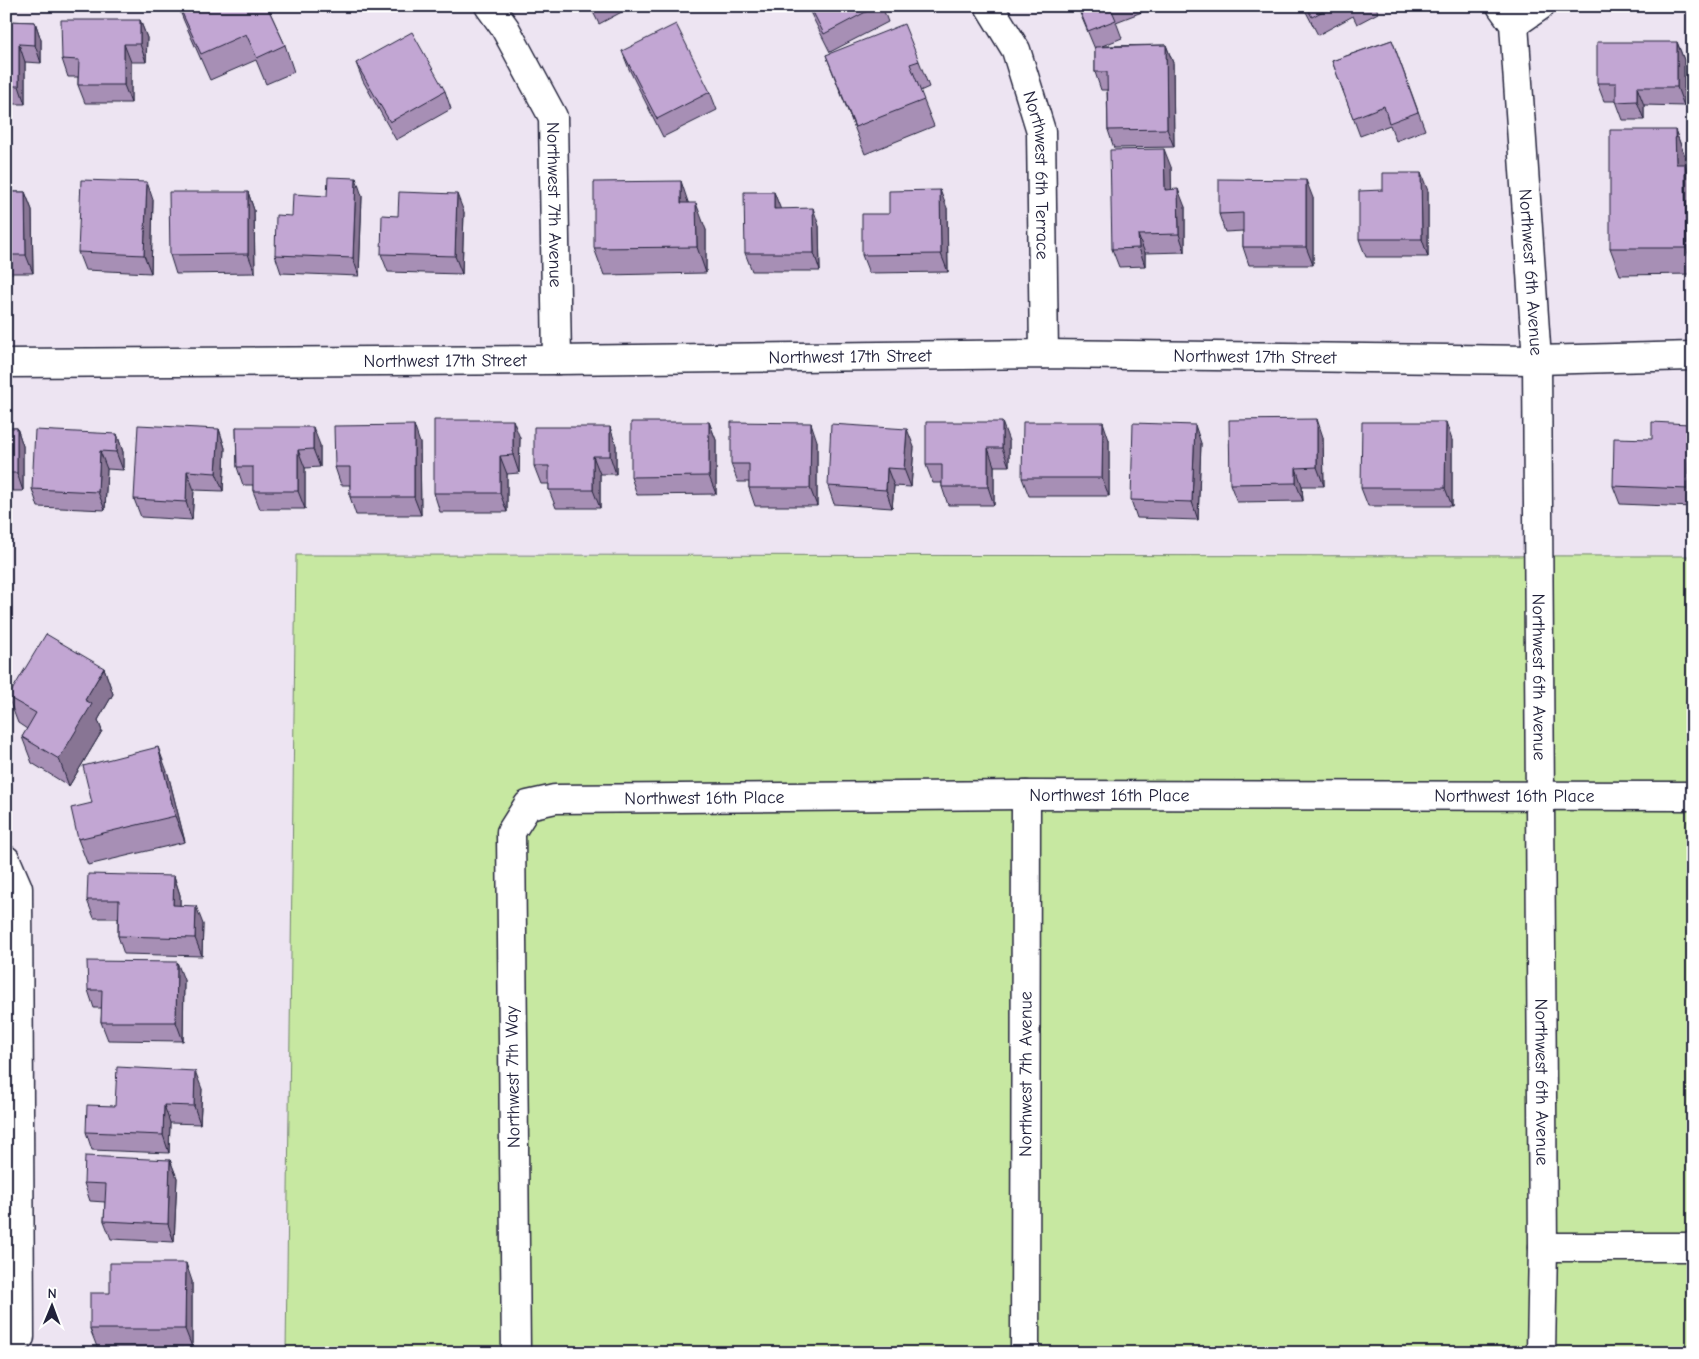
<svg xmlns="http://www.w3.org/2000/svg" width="1699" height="1359" viewBox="0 0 1699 1359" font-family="'Comic Neue',sans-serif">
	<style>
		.green { fill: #c7e8a1; stroke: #74856e }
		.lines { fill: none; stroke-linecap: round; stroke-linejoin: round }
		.street-casing { stroke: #22223b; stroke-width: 31 }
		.street { stroke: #fff; stroke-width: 28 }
		.wall { fill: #a78fb5; stroke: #22223b }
		.shaded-wall { fill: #887494; stroke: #22223b }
		.building { fill: #c2a6d3; stroke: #22223b }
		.labels { text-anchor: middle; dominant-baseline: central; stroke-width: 4; stroke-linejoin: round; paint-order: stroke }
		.street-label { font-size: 18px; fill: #22223b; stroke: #fff }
	</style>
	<rect width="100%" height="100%" fill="#ede4f2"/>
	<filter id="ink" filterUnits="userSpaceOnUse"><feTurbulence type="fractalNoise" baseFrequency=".02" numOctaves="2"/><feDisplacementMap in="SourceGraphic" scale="10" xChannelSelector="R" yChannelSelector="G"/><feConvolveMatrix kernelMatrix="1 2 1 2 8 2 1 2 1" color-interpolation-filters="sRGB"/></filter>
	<g filter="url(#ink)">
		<!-- green -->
		<path class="green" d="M296 555 1693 556V1353H286Z"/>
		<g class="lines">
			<defs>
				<g id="street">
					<path id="s1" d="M489 6 505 28 553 117 557 360"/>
					<path id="s2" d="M989 6 1016 50 1041 131 1044 354"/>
					<path id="s3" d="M1501 6 1514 24 1537 360 1543 1247 1541 1353"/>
					<path d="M1514 24 1540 6"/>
					<path id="s4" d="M6 363 557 360 1044 354 1537 360 1693 356"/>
					<path d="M6 860 18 888 20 1337 7 1353"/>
					<path d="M1543 1247H1693"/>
					<path id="s5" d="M516 1353 511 832 528 805 555 799 1026 795 1693 796"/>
					<path id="s6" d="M1025 1353 1026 795"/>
				</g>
			</defs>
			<!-- street casing -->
			<use href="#street" class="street-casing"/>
			<!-- street -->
			<use href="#street" class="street"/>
		</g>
		<!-- wall -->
		<g class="wall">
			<path d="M178 6H267L285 45 294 72 266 84 256 60 210 80 184 21Z"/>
			<path d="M328 6H334L329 9Z"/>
			<path d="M590 6H633L599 24Z"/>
			<path d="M807 6H882L888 22 830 52Z"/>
			<path d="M1077 6H1145L1147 10 1116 22 1122 38 1102 46 1166 45 1173 63 1174 147 1114 148 1108 130 1107 90H1101L1095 72V49Z"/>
			<path d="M1303 6H1376L1378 13 1357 24 1353 16 1318 35Z"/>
			<path d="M140 20 147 38 146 62H131V103H85L78 85V77H68L62 59Z"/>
			<path d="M6 21 35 22 41 40V63L25 62V104H6Z"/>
			<path d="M1392 40 1425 130 1396 141 1390 125 1360 136 1332 61Z"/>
			<path d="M1677 42 1684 60V106L1644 105V120H1623L1616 101H1604L1597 83Z"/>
			<path d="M622 51 710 92 717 110 663 137 629 69Z"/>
			<path d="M826 55 919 61 929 87 920 91 934 126 865 154 836 81Z"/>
			<path d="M356 63 445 91 451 109 396 140 363 81Z"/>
			<path d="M1675 130 1685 156V164L1693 185V274L1620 275 1610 248Z"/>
			<path d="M1171 167V189L1185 207V252L1145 253V266L1119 267 1112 249Z"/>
			<path d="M1428 191V257H1366L1359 239Z"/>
			<path d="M6 192H25L32 210 33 273H6Z"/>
			<path d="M248 192 254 210 255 273 176 274 170 255Z"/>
			<path d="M774 192 780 209 819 226 820 271H752L745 253Z"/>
			<path d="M362 196 359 276 281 273 275 255 292 216Z"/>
			<path d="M1313 198V265H1249L1243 247V231L1225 232 1219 214Z"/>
			<path d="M153 200 151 273 85 270 78 252Z"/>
			<path d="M689 203 706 230V273L604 275 594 248Z"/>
			<path d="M947 208 948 272 869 273 862 255Z"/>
			<path d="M464 212 462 274 388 272 381 254 398 216Z"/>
			<path d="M709 422 716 440V494L637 495 631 477Z"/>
			<path d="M1689 424 1693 434V507L1620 504 1613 486 1652 439Z"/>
			<path d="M236 427 320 445V467L305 468V509H260L253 491V485H243L237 467Z"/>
			<path d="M6 428H17L23 446V491H6Z"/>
			<path d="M219 429 225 448 223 491 194 490 192 520 141 517 134 499Z"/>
			<path d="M117 434 123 452V470L107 469 105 510 38 507 32 489Z"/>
			<path d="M1323 437 1324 486H1302L1303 501 1237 502 1230 484Z"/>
			<path d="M520 438 519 473 507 474V512H440L434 493Z"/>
			<path d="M1109 440V496H1029L1022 478Z"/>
			<path d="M1452 440V506H1368L1361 488Z"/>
			<path d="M817 441V506H755L749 488V482H738L731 464Z"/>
			<path d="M1009 441V466H994V505H948L942 487V483H933L926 465Z"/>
			<path d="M420 443 421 515H356L350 497V485H341L335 467Z"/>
			<path d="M1201 443 1198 520 1137 518 1131 500Z"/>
			<path d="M616 445V474H600V508H556L549 490V484H541L534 466Z"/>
			<path d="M914 447 911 487 894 486 892 508 834 504 828 486Z"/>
			<path d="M104 668 113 694 98 720 102 731 69 786 32 763 22 737 27 729 18 723 8 697Z"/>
			<path d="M168 774 185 842 88 865 78 839 92 803Z"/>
			<path d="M174 876 180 895V906L203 924 202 956 124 954 118 936V918H94L87 900Z"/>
			<path d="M184 980 183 1041 108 1040 101 1022 102 1008H94L88 990Z"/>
			<path d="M202 1089 200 1124 170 1123 169 1153 92 1150 86 1132 115 1106Z"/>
			<path d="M170 1160 177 1178 174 1242 111 1239 104 1221 105 1202 90 1201 84 1183Z"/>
			<path d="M192 1281V1347H97L90 1329 110 1293Z"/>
		</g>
		<!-- shaded-wall -->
		<g class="shaded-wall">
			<path d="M140 20 147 38 146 62 140 44Z"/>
			<path d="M35 22 41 40V63L35 45Z"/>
			<path d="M1677 42 1684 60V106L1677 87Z"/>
			<path d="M19 44 25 62V104L19 86Z"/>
			<path d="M124 44 131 62V103L124 85Z"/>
			<path d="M1166 45 1173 63 1174 147 1167 129Z"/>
			<path d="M1637 87 1644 105V120L1637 101Z"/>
			<path d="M1675 130 1685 156V191L1676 164Z"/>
			<path d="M1164 149 1171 167 1172 208 1165 190Z"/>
			<path d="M1685 164 1693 185V267L1686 248Z"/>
			<path d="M1421 173 1428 191V257L1422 239Z"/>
			<path d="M356 178 362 196 359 276 353 258Z"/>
			<path d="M1306 180 1313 198V265L1306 247Z"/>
			<path d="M681 181 690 208 681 203Z"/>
			<path d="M147 182 153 200 151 273 144 255Z"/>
			<path d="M1178 189 1185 207V252L1179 234Z"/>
			<path d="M940 190 947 208 948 272 941 254Z"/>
			<path d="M25 192 32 210 33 273 26 255Z"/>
			<path d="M248 192 254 210 255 273 248 254Z"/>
			<path d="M774 192 781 210 774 209Z"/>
			<path d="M457 194 464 212 462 274 455 256Z"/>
			<path d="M696 203 706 230V273L697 247Z"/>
			<path d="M813 208 819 226 820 271 814 253Z"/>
			<path d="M1138 235 1145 253V266L1139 248Z"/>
			<path d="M1317 419 1323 437 1324 486 1317 467Z"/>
			<path d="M513 420 520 438 519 473 513 455Z"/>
			<path d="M709 422 716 440V494L709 476Z"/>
			<path d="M1002 422 1009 441V466L1002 448Z"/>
			<path d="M1103 422 1109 440V496L1102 478Z"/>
			<path d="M1446 422 1452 440V506L1445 488Z"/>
			<path d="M811 423 817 441V506L810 488Z"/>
			<path d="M1689 424 1693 434V505L1687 489Z"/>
			<path d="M414 425 420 443 421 515 414 497Z"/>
			<path d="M1195 425 1201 443 1198 520 1192 502Z"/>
			<path d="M313 427 320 445V467L313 449Z"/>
			<path d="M610 427 616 445V474L610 456Z"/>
			<path d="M17 428 23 446V491L17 473Z"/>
			<path d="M219 429 225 448 223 491 216 473Z"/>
			<path d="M907 429 914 447 911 487 904 469Z"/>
			<path d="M117 434 123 452V470L116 452Z"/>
			<path d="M988 448 994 466V505L988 487Z"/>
			<path d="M298 450 305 468V509L298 491Z"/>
			<path d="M100 451 107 469 105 510 98 492Z"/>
			<path d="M500 456 507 474V512L500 493Z"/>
			<path d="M593 456 600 474V508L593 490Z"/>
			<path d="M887 468 894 486 892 508 886 490Z"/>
			<path d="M1296 468 1302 486 1303 501 1296 483Z"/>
			<path d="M187 471 194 490 192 520 186 502Z"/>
			<path d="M104 668 113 694 98 720 102 731 69 786 59 759 85 700Z"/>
			<path d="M158 747 168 774 185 842 175 816Z"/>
			<path d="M174 876 180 895V923L173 905Z"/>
			<path d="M196 906 203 924 202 956 195 938Z"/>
			<path d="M177 962 184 980 183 1041 176 1022Z"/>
			<path d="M195 1071 202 1089 200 1124 194 1106Z"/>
			<path d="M164 1105 170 1123 169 1153 163 1135Z"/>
			<path d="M170 1160 177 1178 174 1242 168 1224Z"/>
			<path d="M186 1263 192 1281V1347L185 1329Z"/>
		</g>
		<!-- building -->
		<g class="building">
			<path d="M179 6H267L285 45 257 58 246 34 201 54Z"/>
			<path d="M810 6H877L824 34Z"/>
			<path d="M1078 6H1110L1116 20 1088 31Z"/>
			<path d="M1306 6H1332L1312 17Z"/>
			<path d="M61 20H140V44H124V85H78L79 60 62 59Z"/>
			<path d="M6 21 35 22V45L19 44V86H6Z"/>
			<path d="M676 24 710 92 657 119 622 51Z"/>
			<path d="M904 24 919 61 910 64 924 100 855 127 826 55Z"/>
			<path d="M412 32 445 91 390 122 356 63Z"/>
			<path d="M1392 40 1418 112 1389 123 1384 106 1353 118 1332 61Z"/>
			<path d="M1597 42H1677V87H1637V101L1616 102V83H1597Z"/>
			<path d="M1166 45 1167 129 1108 130 1107 72H1095V47Z"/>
			<path d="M1610 130H1675L1676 164H1685L1686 248H1610Z"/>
			<path d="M1164 149 1165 190 1178 189 1179 234 1138 235 1139 248 1112 249 1110 150Z"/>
			<path d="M1383 173H1421L1422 239H1359V191L1383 190Z"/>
			<path d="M328 177 356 178 353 258 275 255 276 215 292 216 293 194 327 196Z"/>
			<path d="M1219 179 1306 180V247H1243V213L1219 214Z"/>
			<path d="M81 180 147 182 144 255 78 252Z"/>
			<path d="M681 181V203H696L697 247 594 248V182Z"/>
			<path d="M940 190 941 254 862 255V214H889V191Z"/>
			<path d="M6 192H25L26 255H6Z"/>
			<path d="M169 192H248V254L170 255Z"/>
			<path d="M399 192 457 194 455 256 381 254 382 215 398 216Z"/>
			<path d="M744 192H774V209L813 208 814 253H745Z"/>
			<path d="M1317 419V467L1296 468V483L1230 484 1229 420Z"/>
			<path d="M434 420H513V455L500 456V493H434Z"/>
			<path d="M631 422H709V476L631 477Z"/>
			<path d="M731 422 811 423 810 488H749V464H731Z"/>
			<path d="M926 422H1002V448H988V487H942V465H926Z"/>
			<path d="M1023 422H1103L1102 478H1022Z"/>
			<path d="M1362 422H1446L1445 488H1361Z"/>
			<path d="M1652 422 1689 424 1687 489 1613 486 1614 438 1652 439Z"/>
			<path d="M1133 423 1195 425 1192 502 1131 500Z"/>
			<path d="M831 424 907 429 904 469 887 468 886 490 828 486Z"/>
			<path d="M138 425 219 429 216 473 187 471 186 502 134 499Z"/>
			<path d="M414 425V497H350V467H335L334 426Z"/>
			<path d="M236 427H313V449L298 450V491H253V467H237Z"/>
			<path d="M534 427H610V456H593V490H549V466H534Z"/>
			<rect x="6" y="428" width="11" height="45"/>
			<path d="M35 430 117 434 116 452 100 451 98 492 32 489Z"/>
			<path d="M46 634 104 668 85 700 92 704 59 759 22 737 36 713 8 697Z"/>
			<path d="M158 747 175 816 78 839 71 808 92 803 83 766Z"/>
			<path d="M88 874 174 876 173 905 196 906 195 938 118 936 119 900H87Z"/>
			<path d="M87 961 177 962 176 1022H101L102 990H88Z"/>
			<path d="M117 1067 195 1071 194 1106 164 1105 163 1135 86 1132 87 1105 115 1106Z"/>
			<path d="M85 1156 170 1160 168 1224 104 1221 106 1184 84 1183Z"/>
			<path d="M110 1263H186L185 1329H90V1293H110Z"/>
		</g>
	</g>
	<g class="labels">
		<!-- street labels -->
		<g class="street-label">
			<text stroke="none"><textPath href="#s2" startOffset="180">Northwest 6th Terrace</textPath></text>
			<text stroke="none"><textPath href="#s1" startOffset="216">Northwest 7th Avenue</textPath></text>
			<text stroke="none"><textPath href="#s3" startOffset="271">Northwest 6th Avenue</textPath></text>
			<text stroke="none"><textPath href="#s4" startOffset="844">Northwest 17th Street</textPath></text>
			<text stroke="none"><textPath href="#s4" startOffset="1249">Northwest 17th Street</textPath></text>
			<text stroke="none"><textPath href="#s4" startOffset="439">Northwest 17th Street</textPath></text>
			<text stroke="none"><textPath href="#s3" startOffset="676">Northwest 6th Avenue</textPath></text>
			<text stroke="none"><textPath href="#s5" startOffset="1135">Northwest 16th Place</textPath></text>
			<text stroke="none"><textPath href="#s5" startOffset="1540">Northwest 16th Place</textPath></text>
			<text stroke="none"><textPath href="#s5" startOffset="730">Northwest 16th Place</textPath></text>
			<text stroke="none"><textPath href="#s6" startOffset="279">Northwest 7th Avenue</textPath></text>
			<text transform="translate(513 1077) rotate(-91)">Northwest 7th Way</text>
			<text stroke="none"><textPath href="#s3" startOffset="1081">Northwest 6th Avenue</textPath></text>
		</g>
	</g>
	<!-- margin -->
	<rect width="1699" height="1359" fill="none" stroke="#fff" stroke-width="25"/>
	<rect x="12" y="12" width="1674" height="1334" fill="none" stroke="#22223b" stroke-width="2" filter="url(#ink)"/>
	<!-- north arrow -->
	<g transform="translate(52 1306) rotate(1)" stroke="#ffffff" stroke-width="4" paint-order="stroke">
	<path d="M0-4L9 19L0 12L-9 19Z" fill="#22223b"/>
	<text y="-8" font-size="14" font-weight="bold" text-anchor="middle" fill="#22223b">N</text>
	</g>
</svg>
